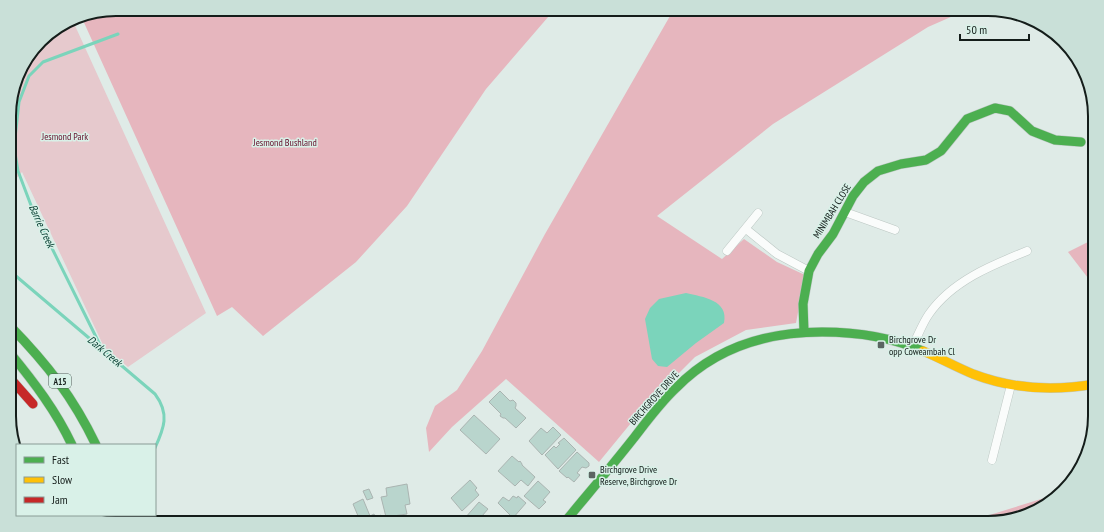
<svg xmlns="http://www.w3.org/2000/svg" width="1104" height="532" viewBox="0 0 1104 532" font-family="'PT Sans Narrow',sans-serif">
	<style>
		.green { fill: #e6c9cd }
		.forest { fill: #e6b6be }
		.water { fill: #7bd4bb }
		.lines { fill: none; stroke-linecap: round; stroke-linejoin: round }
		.stream { stroke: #7bd4bb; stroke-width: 3 }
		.building { fill: #b9d5cd; stroke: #aab4b1 }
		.street-casing { stroke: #bcc7c3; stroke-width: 9 }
		.fast-casing { stroke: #bcc7c3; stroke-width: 10 }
		.slow-casing { stroke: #bcc7c3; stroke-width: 10 }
		.jam-casing { stroke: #bcc7c3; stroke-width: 10 }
		.street { stroke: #fafcfb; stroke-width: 8 }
		.fast { stroke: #4caf50; stroke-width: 9 }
		.slow { stroke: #ffc107; stroke-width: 9 }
		.jam { stroke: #c62828; stroke-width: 9 }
		.poi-dot { fill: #5b6562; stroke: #d9f1e8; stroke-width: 1.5 }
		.labels { text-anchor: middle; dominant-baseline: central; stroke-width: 3; stroke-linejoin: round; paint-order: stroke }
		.shield { fill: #d9f1e8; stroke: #4f5d58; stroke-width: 1 }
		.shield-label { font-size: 9px; font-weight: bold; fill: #141d1a }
		.park-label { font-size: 10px; fill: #640d2a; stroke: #d9f1e8 }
		.street-label { font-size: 10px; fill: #141d1a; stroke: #d9f1e8 }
		.poi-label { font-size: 10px; fill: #141d1a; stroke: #d9f1e8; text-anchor: start }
		.water-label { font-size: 11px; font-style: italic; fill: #00392c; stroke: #d9f1e8 }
		.rim { fill: none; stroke: #141d1a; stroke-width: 2 }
	</style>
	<rect width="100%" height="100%" fill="#dfebe7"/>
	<!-- green -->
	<path class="green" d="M72 19 206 313 128 367 104 347 22 172 11 184 15 195 9 197V109L20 68 45 36Z"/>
	<!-- forest -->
	<g class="forest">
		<path d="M116 9H555L486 89 407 206 356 262 263 336 232 307 217 316 81 16Z"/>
		<path d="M674 9H969L928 27 773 124 657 216 722 259 744 239 777 262 805 275 796 323 746 330 695 357 640 412 599 462 506 379 452 427 429 452 426 428 435 406 457 390 482 351 545 234Z"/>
		<path d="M1094 239 1095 271 1088 278 1068 252Z"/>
		<path d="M1059 492 1048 505 995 523H964L1054 495Z"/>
	</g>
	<!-- water -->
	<path class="water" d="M686 293C703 297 729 300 724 323L696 343 667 367 658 366 652 359 645 319 650 308 659 299Z"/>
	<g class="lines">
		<!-- stream -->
		<g class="stream">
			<path d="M10 271 155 394C170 414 164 428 155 448"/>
			<path d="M102 349 32 208 18 171 14 147 19 102 29 76 43 62 118 34"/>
		</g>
	</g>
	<!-- building -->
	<g class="building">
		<path d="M500 391 510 401 513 400 516 403V406L515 408 526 418 516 428 505 418H503L500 416 501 414 489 402Z"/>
		<path d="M474 415 500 439 486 454 460 430Z"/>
		<path d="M553 427 561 435 542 455 529 441 541 428 547 433Z"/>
		<path d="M564 438 576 450 558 469 545 455 554 446 556 448 560 444 558 443Z"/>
		<path d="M577 452 589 463V466L586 468 582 467 577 473 580 475 574 482 568 477 567 478 559 471Z"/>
		<path d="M512 456 519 462 520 461 522 464V465L535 477 528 486 521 480 515 486 498 471Z"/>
		<path d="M470 480 477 488 475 490 479 495 462 511 451 498Z"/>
		<path d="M538 481 550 492 543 500 546 502 539 509 524 496Z"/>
		<path d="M407 484 410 504 405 505 407 514 386 517 381 497 387 496 386 488Z"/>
		<path d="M369 489 373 498 367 500 363 491Z"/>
		<path d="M513 496 517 498 518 496 526 503 513 518 498 503 503 497 509 501Z"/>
		<path d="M363 499 370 516 374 514 376 518 381 515 384 523H361L353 504Z"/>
		<path d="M479 502 488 509 476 523H471L465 518Z"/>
	</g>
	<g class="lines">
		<defs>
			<g id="street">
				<path d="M845 212 895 230"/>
				<path d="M746 229 777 254 809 271"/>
				<path d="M727 251 758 213"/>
				<path d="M912 347C918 336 922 324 929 314 952 281 992 265 1027 251"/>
				<path d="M992 460 1011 385"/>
			</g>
			<g id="fast">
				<path d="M10 326C47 364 73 397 96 445"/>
				<path d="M804 332 803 304 809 271 818 254 833 234 853 196 864 182 878 171 901 164 926 160 941 151 967 119 995 108 1010 111 1032 131 1055 140 1081 142"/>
				<path d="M10 353C34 382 56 411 72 445"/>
				<path d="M121 515 123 523"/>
				<path d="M564 523C587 495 611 467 633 439 647 421 660 403 676 388 715 348 767 332 822 332 856 332 891 337 923 351"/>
			</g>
			<g id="slow">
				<path d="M923 351C940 358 956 367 973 374 1012 389 1054 391 1095 384"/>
				<path d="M97 519 99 515"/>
			</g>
			<path id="jam" d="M10 378 33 404"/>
		</defs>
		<!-- street casing -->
		<use href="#street" class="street-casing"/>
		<!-- fast casing -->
		<use href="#fast" class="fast-casing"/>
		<!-- slow casing -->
		<use href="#slow" class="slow-casing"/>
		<!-- jam casing -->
		<use href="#jam" class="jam-casing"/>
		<!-- street -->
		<use href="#street" class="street"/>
		<!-- fast -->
		<use href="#fast" class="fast"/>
		<!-- slow -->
		<use href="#slow" class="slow"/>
		<!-- jam -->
		<use href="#jam" class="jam"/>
	</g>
	<!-- markers -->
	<g class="poi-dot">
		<rect x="877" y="341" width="8" height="8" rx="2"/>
		<rect x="588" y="471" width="8" height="8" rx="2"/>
	</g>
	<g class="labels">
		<!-- shield labels -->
		<rect class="shield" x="49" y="374" width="22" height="14" rx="3"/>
		<g class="shield-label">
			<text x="60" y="381">A15</text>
		</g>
		<!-- park labels -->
		<g class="park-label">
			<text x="65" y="136">Jesmond Park</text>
			<text x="285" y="142">Jesmond Bushland</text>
		</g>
		<!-- street labels -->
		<g class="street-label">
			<text transform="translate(832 211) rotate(-58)">MINIMBAH CLOSE</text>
			<text transform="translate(654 398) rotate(-48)">BIRCHGROVE DRIVE</text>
		</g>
		<!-- poi labels -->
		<g class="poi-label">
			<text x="889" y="339">Birchgrove Dr<tspan x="889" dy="12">opp Coweambah Cl</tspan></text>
			<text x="600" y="469">Birchgrove Drive<tspan x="600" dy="12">Reserve, Birchgrove Dr</tspan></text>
		</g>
		<!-- water labels -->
		<g class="water-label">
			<text transform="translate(42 226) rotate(65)">Barrie Creek</text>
			<text transform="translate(105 351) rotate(40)">Dark Creek</text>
		</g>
	</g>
	<!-- crop -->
	<path d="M0 0H1104V532H0ZM116 16H988A100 100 0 0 1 1088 116V416A100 100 0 0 1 988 516H116A100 100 0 0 1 16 416V116A100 100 0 0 1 116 16Z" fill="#c9e0d8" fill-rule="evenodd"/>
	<path class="rim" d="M116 16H988A100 100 0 0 1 1088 116V416A100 100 0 0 1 988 516H116A100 100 0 0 1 16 416V116A100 100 0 0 1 116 16Z"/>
	<!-- legend -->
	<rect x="16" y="444" width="140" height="72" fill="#d9f1e8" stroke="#8a9c96"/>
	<rect x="24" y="457" width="20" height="6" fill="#4caf50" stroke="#8a9c96"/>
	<text x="52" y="464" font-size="12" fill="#141d1a">Fast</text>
	<rect x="24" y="477" width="20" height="6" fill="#ffc107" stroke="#8a9c96"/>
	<text x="52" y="484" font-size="12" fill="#141d1a">Slow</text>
	<rect x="24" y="497" width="20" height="6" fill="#c62828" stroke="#8a9c96"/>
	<text x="52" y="504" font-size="12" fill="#141d1a">Jam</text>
	<!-- scale -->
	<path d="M960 34v6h69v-6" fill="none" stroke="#141d1a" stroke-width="2"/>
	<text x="966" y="34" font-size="12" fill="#141d1a" stroke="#d9f1e8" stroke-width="3" paint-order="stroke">50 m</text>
</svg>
